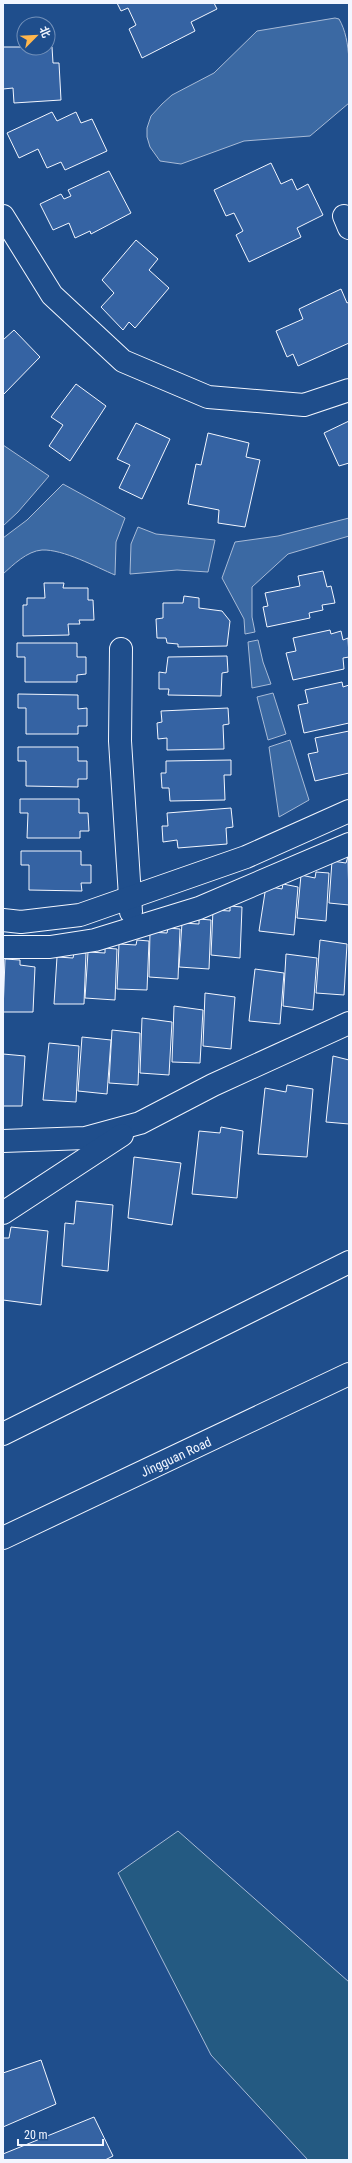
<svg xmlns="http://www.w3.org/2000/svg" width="352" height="2163" viewBox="0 0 352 2163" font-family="'Roboto Condensed','Noto Sans SC',sans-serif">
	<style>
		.green { fill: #245a82; stroke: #a8bbd7 }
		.water { fill: #3b69a3; stroke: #a8bbd7 }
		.building { fill: #3563a3; stroke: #f2f6ff }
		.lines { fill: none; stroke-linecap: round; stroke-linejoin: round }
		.minor-casing { stroke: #f2f6ff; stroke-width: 24 }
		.tertiary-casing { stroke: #f2f6ff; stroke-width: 24 }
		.minor { stroke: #1f4e8c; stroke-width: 22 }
		.tertiary { stroke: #1f4e8c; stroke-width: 22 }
		.labels { text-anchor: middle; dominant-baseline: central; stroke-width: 3; stroke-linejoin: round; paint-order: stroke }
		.street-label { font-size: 13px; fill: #f2f6ff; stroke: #1f4e8c }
	</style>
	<rect width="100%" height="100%" fill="#1f4e8c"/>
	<!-- green -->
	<path class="green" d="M178 1831 349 1982V2160H308L211 2055 118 1873Z"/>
	<!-- water -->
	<g class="water">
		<path d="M335 18 339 19C352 41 349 76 349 103L310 136 244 141 181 164 160 161 150 147 147 137V128L151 116 162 104 172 95 214 73 257 31Z"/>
		<path d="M3 445 49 476 18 512 3 526Z"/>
		<path d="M63 484 125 518 116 542 115 575C96 567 63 549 42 550 27 551 13 565 3 574V538L27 520Z"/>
		<path d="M349 518V536L288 554 252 587V617L255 632 245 634 244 619 222 578 235 542 278 536Z"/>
		<path d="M138 527 156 534 215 540 208 572 177 570 130 574 131 544Z"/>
		<path d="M258 640 263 662 271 684 252 688 248 642Z"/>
		<path d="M273 693 286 734 268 740 257 697Z"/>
		<path d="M290 740 309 800 279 817 269 747Z"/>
	</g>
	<!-- building -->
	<g class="building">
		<path d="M117 3H214L217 9 191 22 195 31 142 58 129 29 136 25 128 8 121 11Z"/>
		<path d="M3 47H52L53 63H59L61 100 14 103 13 88 3 89Z"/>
		<path d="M52 112 57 121 76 112 81 123 92 119 107 151 65 170 61 162 47 168 38 149 19 158 7 133Z"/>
		<path d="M271 163 281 184 292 179 297 190 308 184 323 215 297 228 301 237 249 262 236 235 243 231 234 213 226 216 214 190Z"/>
		<path d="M109 171 131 213 91 234 90 231 75 238 69 223 53 230 40 204 61 194 64 199 71 196 68 190Z"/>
		<path d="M136 240 158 259 149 270 169 288 135 328 129 322 123 330 101 307 114 293 102 280Z"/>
		<path d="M341 289 347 303 349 302V343L298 366 293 354 287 357 276 331 303 319 299 309Z"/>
		<path d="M14 330 40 357 3 395V340Z"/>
		<path d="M76 384 106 406 70 461 49 446 63 425 51 417Z"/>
		<path d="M349 421V463L339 466 324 433Z"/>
		<path d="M136 423 170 439 142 499 119 488 130 465 117 459Z"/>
		<path d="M208 433 249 443 246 457 260 460 245 527 218 523 219 510 188 504 196 464 201 465Z"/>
		<path d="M323 571 327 587 331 586 335 603 322 605 323 610 309 613 310 618 267 627 263 607 268 606 265 593 300 586 298 576Z"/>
		<path d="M44 583H64L63 588H88V600H93L94 620H79L80 624H68L69 635 23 636V605H27V598H45Z"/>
		<path d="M184 596 199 598V608L222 611 230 621 227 646 178 647V644L167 643 166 638H157L156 619 163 618V603H183Z"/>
		<path d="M330 630 331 634 341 631 343 640 348 638 349 657 343 658 344 669 293 680 286 653 296 651 293 638Z"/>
		<path d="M17 643H77V657H86V674L77 675V682H25V657H17Z"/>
		<path d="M227 656 228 672 222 673 221 696 168 695 169 689H159V672L166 673 168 657Z"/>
		<path d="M342 682 343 687 349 685V723L304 733 298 705 308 703 305 690Z"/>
		<path d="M18 694 78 695V709L87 708V726H78V734H26V708H18Z"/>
		<path d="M228 708 229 724 223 725 224 749 167 750V738L158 739 157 723 162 722 161 711Z"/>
		<path d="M349 731V773L315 781 308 754 318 752 315 738Z"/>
		<path d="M18 747H78V761H87V779H78V787L26 786V761H18Z"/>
		<path d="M231 760V775H224L225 800 170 801 169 788H162L161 773H166V761Z"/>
		<path d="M20 799H79V813H88L89 831H80V838H27L28 813H20Z"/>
		<path d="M231 808 233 827 226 828 227 844 178 848 177 840 163 842 162 826H168L167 813Z"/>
		<path d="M21 851H81V865H91V883H81L82 891 29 890V865H21Z"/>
		<path d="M348 856 349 905 329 903 332 861 346 863Z"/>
		<path d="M316 872 329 873 326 921 297 918 301 875 315 878Z"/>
		<path d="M283 884 298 887 294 935 259 931 266 886 282 889Z"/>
		<path d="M230 906 242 907 240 958 211 955 213 910 230 911Z"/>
		<path d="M199 919 211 920 209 969 179 967 182 923 199 924Z"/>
		<path d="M168 928 180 929 178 979 149 977 150 932 167 933Z"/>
		<path d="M137 940 149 941 147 990 117 989 119 944 136 945Z"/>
		<path d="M320 940 347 944 344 995 316 993Z"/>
		<path d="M105 948 117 949 115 1000 85 998 88 952 105 953Z"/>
		<path d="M74 953H86L84 1004H54L57 957 73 958Z"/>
		<path d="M286 954 317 958 313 1010 283 1006Z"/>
		<path d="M5 959 20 960V965L35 967 33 1012H3Z"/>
		<path d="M255 969 284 973 280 1024 249 1021Z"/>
		<path d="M205 993 235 997 231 1049 203 1046Z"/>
		<path d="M174 1006 203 1010 200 1063 172 1062Z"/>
		<path d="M142 1018 172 1022 169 1075 140 1073Z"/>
		<path d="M112 1030 140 1033 138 1085 109 1083Z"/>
		<path d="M82 1037 111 1040 107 1094 78 1091Z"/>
		<path d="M49 1043 79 1046 76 1102 43 1100Z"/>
		<path d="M3 1054 25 1056 22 1106H3Z"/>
		<path d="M333 1056 349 1060V1124L326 1122Z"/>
		<path d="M287 1085 313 1089 307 1157 258 1154 265 1088 286 1092Z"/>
		<path d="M221 1127 243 1131 237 1198 192 1194 199 1131 220 1133Z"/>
		<path d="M134 1157 181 1163 172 1225 128 1218Z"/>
		<path d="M76 1201 113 1205 108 1271 62 1266 65 1223 74 1224Z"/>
		<path d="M11 1227 48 1231 41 1305 3 1300V1238H9Z"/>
		<path d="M41 2060 56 2104 3 2127V2073Z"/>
		<path d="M94 2117 113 2156 105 2160H3V2154Z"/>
	</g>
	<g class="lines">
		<defs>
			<g id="minor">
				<path d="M3 216 52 295 123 361 208 397 304 405 349 390"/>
				<path d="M344 216 349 228"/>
				<path d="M121 649 120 741 131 912"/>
				<path d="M3 920 21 922 80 915 246 857 349 811"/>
				<path d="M3 947H50L95 940 199 908 349 844"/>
				<path d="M3 1141 85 1138 140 1123 213 1085 349 1023"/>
				<path d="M3 1213 122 1135"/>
			</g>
			<g id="tertiary">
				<path d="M3 1434 349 1262"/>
				<path d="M3 1538 349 1374"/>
			</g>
		</defs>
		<!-- minor casing -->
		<use href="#minor" class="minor-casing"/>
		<!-- tertiary casing -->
		<use href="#tertiary" class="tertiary-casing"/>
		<!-- minor -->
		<use href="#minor" class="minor"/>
		<!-- tertiary -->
		<use href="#tertiary" class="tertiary"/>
	</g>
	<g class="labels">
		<!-- street labels -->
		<g class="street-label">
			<text transform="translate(176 1457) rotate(-25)">Jingguan Road</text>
		</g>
	</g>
	<!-- border -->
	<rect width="352" height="2163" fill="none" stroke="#f2f6ff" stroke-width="8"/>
	<!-- north arrow -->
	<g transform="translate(36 36) rotate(66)"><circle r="19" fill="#1f4e8c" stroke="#7391ba"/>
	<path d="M0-3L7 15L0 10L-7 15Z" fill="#ffb74d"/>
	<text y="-6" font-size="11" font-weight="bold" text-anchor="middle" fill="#f2f6ff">北</text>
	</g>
	<!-- scale -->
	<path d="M18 2139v6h85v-6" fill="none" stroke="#f2f6ff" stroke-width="2"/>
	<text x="24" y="2139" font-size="12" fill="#f2f6ff" stroke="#1f4e8c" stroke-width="3" paint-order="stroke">20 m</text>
</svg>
